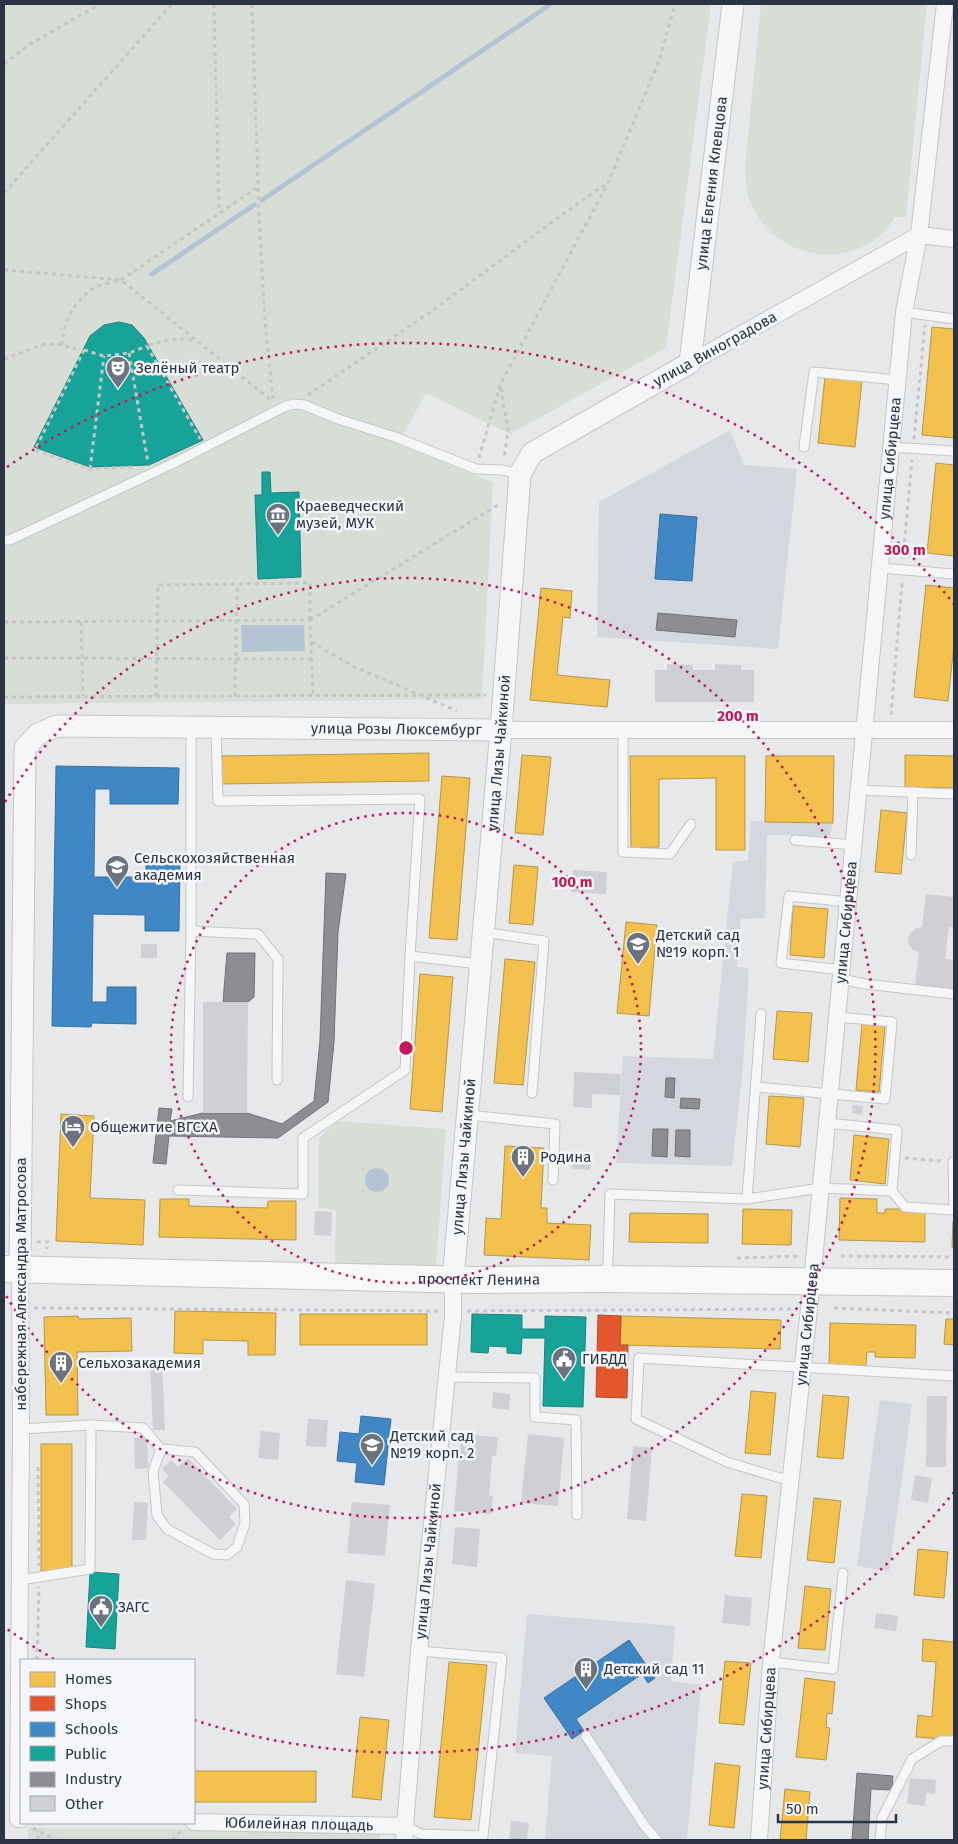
<svg xmlns="http://www.w3.org/2000/svg" width="958" height="1844" viewBox="0 0 958 1844" font-family="'Fira Sans',sans-serif">
	<style>
		.built { fill: #d4d7dd }
		.green { fill: #d6ded6 }
		.water { fill: #b4c4d5 }
		.homes { fill: #f2c14e; stroke: #b6974b }
		.shops { fill: #e4572e; stroke: #ac4c35 }
		.schools { fill: #3f88c5; stroke: #396f9f }
		.public { fill: #17a398; stroke: #1d827f }
		.industry { fill: #8d8d92; stroke: #70727b }
		.lines { fill: none; stroke-linecap: round; stroke-linejoin: round }
		.stream { stroke: #b4c4d5; stroke-width: 5 }
		.building { fill: #ced0d3 }
		.service-casing { stroke: #c4c6c8; stroke-width: 11 }
		.minor-casing { stroke: #c4c6c8; stroke-width: 18 }
		.tertiary-casing { stroke: #c4c6c8; stroke-width: 23 }
		.primary-casing { stroke: #c2c5c8; stroke-width: 28 }
		.path { stroke: #c5c6ca; stroke-width: 3; stroke-dasharray: 4 4; stroke-linecap: butt }
		.service { stroke: #f5f6f7; stroke-width: 9 }
		.minor { stroke: #f5f6f7; stroke-width: 16 }
		.tertiary { stroke: #f5f6f7; stroke-width: 21 }
		.primary { stroke: #f8f8f8; stroke-width: 26 }
		.ring { fill: none; stroke: #c2185b; stroke-width: 2.5; stroke-dasharray: 2.5 5 }
		.labels { text-anchor: middle; dominant-baseline: central; stroke-width: 5; stroke-linejoin: round; paint-order: stroke }
		.street-label { font-size: 15px; fill: #2b3445; stroke: #f4f6f9 }
		.poi-label { font-size: 15px; fill: #2b3445; stroke: #f4f6f9; text-anchor: start }
		.centre { fill: #c2185b; stroke: #f4f6f9; stroke-width: 2.5 }
		.ring-label { font-size: 15px; text-anchor: middle; font-weight: bold; fill: #c2185b; stroke: #f4f6f9; stroke-width: 5; stroke-linejoin: round; paint-order: stroke }
	</style>
	<rect width="100%" height="100%" fill="#e6e8ea"/>
	<!-- built -->
	<g class="built">
		<path d="M730 430 744 465 797 469 778 649 597 637 599 502Z"/>
		<path d="M751 821 833 823 830 836 767 835 765 918 741 919 737 967 749 968 743 1066 732 1166 616 1163 623 1056 713 1059 733 862 748 860Z"/>
		<path d="M880 1400 912 1404 889 1571 857 1566Z"/>
		<path d="M527 1614 675 1626 671 1681 701 1685 687 1840H545L552 1756 515 1753Z"/>
	</g>
	<!-- green -->
	<g class="green">
		<path d="M4 4H711L666 348 510 434 426 393 398 444 493 482 482 699 4 704Z"/>
		<path d="M761 4H927L906 217H895C863 272 780 264 753 208 746 195 746 181 745 167Z"/>
		<path d="M338 1121 446 1129 436 1266 335 1263 336 1210 318 1207 319 1138Z"/>
		<path d="M28 1828 380 1831V1840H28Z"/>
	</g>
	<!-- water -->
	<g class="water">
		<path d="M241 625H304L305 651 242 652Z"/>
		<circle cx="377" cy="1180" r="12"/>
	</g>
	<!-- homes -->
	<g class="homes">
		<path d="M932 327 954 329V438L922 435Z"/>
		<path d="M825 377 862 381 855 447 818 443Z"/>
		<path d="M936 463 954 465V556L927 553Z"/>
		<path d="M926 585 954 588V645L948 701 914 697Z"/>
		<path d="M541 588 572 591 570 618 563 617 557 675 610 680 607 707 530 700Z"/>
		<path d="M429 753V781L222 784V756Z"/>
		<path d="M522 755 551 757 543 835 515 833Z"/>
		<path d="M905 755 954 756V788L905 787Z"/>
		<path d="M630 756H745V850H716V778L659 779V847L631 848Z"/>
		<path d="M766 756H834L833 823 765 822Z"/>
		<path d="M442 776 470 778 457 940 429 938Z"/>
		<path d="M881 810 907 813 901 874 875 872Z"/>
		<path d="M514 865 538 867 533 925 509 923Z"/>
		<path d="M793 906 828 909 824 958 790 955Z"/>
		<path d="M626 922 657 925 649 1016 617 1013Z"/>
		<path d="M505 959 535 962 523 1085 494 1083Z"/>
		<path d="M420 974 453 977 442 1112 410 1109Z"/>
		<path d="M777 1011 812 1013 808 1062 773 1059Z"/>
		<path d="M862 1024 885 1026 879 1092 856 1090Z"/>
		<path d="M769 1096 804 1098 800 1147 766 1144Z"/>
		<path d="M61 1114 94 1116 90 1198 145 1200 143 1245 56 1241Z"/>
		<path d="M854 1135 889 1139 885 1184 850 1180Z"/>
		<path d="M505 1146 544 1148 541 1208H547V1223L591 1225 589 1260 484 1255 486 1218 501 1219Z"/>
		<path d="M840 1198 877 1199V1213H885V1209H925V1242L839 1240Z"/>
		<path d="M160 1199H189V1206L267 1208 268 1201H296V1240L159 1237Z"/>
		<path d="M743 1209 792 1210 791 1245 742 1244Z"/>
		<path d="M630 1213 708 1214V1243L629 1242Z"/>
		<path d="M953 1221H954V1247H952Z"/>
		<path d="M175 1311 276 1313 275 1355H248V1341L203 1340V1354L174 1353Z"/>
		<rect x="300" y="1314" width="127" height="31"/>
		<path d="M78 1316 79 1319 131 1318 132 1351 77 1352 78 1415H46L44 1317Z"/>
		<path d="M621 1316 781 1320 780 1349 620 1345Z"/>
		<path d="M946 1319H954V1345L944 1344Z"/>
		<path d="M830 1323 916 1325 915 1358 875 1357V1352H867L866 1366 829 1365Z"/>
		<path d="M751 1391 776 1393 770 1455 745 1453Z"/>
		<path d="M823 1395 849 1397 843 1459 817 1457Z"/>
		<rect x="41" y="1444" width="31" height="127"/>
		<path d="M742 1494 767 1496 761 1558 735 1556Z"/>
		<path d="M814 1498 841 1501 834 1563 807 1560Z"/>
		<path d="M918 1549 948 1552 944 1598 914 1595Z"/>
		<path d="M805 1586 831 1589 825 1650 798 1648Z"/>
		<path d="M923 1639 954 1642V1740L916 1737 918 1715 932 1717 936 1662 922 1661Z"/>
		<path d="M725 1661 751 1663 744 1725 719 1723Z"/>
		<path d="M449 1662 487 1665 471 1820 434 1817Z"/>
		<path d="M805 1678 835 1682 832 1714 827 1713 826 1727 830 1728 826 1760 796 1757Z"/>
		<path d="M360 1717 389 1720 381 1800 352 1797Z"/>
		<path d="M715 1763 740 1766 734 1828 709 1825Z"/>
		<rect x="194" y="1771" width="122" height="31"/>
		<path d="M785 1789 810 1792 806 1840H780Z"/>
	</g>
	<!-- shops -->
	<path class="shops" d="M598 1315 621 1316 620 1345H628L627 1398 596 1397Z"/>
	<!-- schools -->
	<g class="schools">
		<path d="M660 514 697 517 692 581 655 579Z"/>
		<path d="M56 766 179 768 178 804H110V789H95L94 877H146V860H180L179 931H145V915L93 914 92 1002H107V987H136V1024L92 1023 91 1027 52 1026Z"/>
		<path d="M361 1416 391 1419 384 1485 355 1482 357 1463 337 1461 340 1432 359 1434Z"/>
		<path d="M629 1640 655 1678 648 1683 642 1674 576 1719 584 1731 572 1739 544 1698Z"/>
	</g>
	<!-- public -->
	<g class="public">
		<path d="M119 322 132 325 144 338 203 440 149 465 90 467 34 447 90 336 104 325Z"/>
		<path d="M262 472H270L271 493 299 492 301 577 258 579 255 495H262Z"/>
		<path d="M472 1314 522 1315V1329H545V1316L586 1317 583 1407 543 1406 545 1338H522L521 1354 507 1353V1347L489 1346 488 1353 471 1352Z"/>
		<path d="M90 1572 119 1574 115 1649 86 1647Z"/>
	</g>
	<!-- industry -->
	<g class="industry">
		<path d="M658 613 737 620 735 637 656 630Z"/>
		<path d="M326 873 346 874 338 932 334 1042 328 1102 278 1138 169 1136 166 1164 153 1163 159 1108 172 1109 170 1121 203 1113H247L282 1124 314 1101 320 1040Z"/>
		<path d="M227 953H255L254 997 248 1002H223Z"/>
		<path d="M666 1078H675L674 1098 665 1097Z"/>
		<path d="M681 1098 700 1099 699 1109 680 1108Z"/>
		<path d="M653 1129H668L667 1157 652 1156Z"/>
		<path d="M676 1130H690V1157L675 1156Z"/>
		<path d="M857 1773 893 1776 892 1790 871 1789 868 1840H852Z"/>
	</g>
	<g class="lines">
		<!-- stream -->
		<g class="stream">
			<path d="M262 200 551 4"/>
			<path d="M152 274 254 205"/>
		</g>
	</g>
	<!-- building -->
	<g class="building">
		<path d="M667 664 693 665V670H715V664L741 665V670H754V702H655V670H667Z"/>
		<path d="M573 870 607 872 606 894 571 892Z"/>
		<path d="M926 894 954 897V927H949L945 959 954 960V989L915 985 919 952 913 950 909 945 908 938 911 932 916 928 922 927Z"/>
		<rect x="141" y="944" width="16" height="14"/>
		<path d="M203 1002H248L247 1113H203Z"/>
		<path d="M574 1072 621 1074 620 1095 592 1094V1108L573 1107Z"/>
		<path d="M853 1105 863 1106 862 1115 852 1113Z"/>
		<path d="M573 1153 591 1154 590 1170 572 1169Z"/>
		<path d="M315 1211 332 1212 331 1236 314 1235Z"/>
		<path d="M150 1364H162L165 1430H153Z"/>
		<path d="M493 1392 510 1394 509 1410 492 1408Z"/>
		<path d="M927 1396H947L946 1467H926Z"/>
		<path d="M308 1419 328 1420 326 1447 306 1446Z"/>
		<path d="M261 1431 280 1433 278 1460 258 1458Z"/>
		<path d="M461 1434 498 1437 496 1456H492L489 1496H493L491 1514 454 1511Z"/>
		<path d="M528 1434 564 1438 558 1506 521 1503Z"/>
		<path d="M147 1437 148 1468 135 1469 134 1438Z"/>
		<path d="M633 1446 652 1448 646 1521 627 1519Z"/>
		<path d="M188 1458 237 1509 229 1517 236 1524 220 1540 163 1482 169 1476 162 1469 171 1460 178 1467Z"/>
		<path d="M915 1475 932 1478 928 1503 911 1500Z"/>
		<path d="M134 1502 148 1503 146 1540H132Z"/>
		<path d="M352 1502 390 1505 385 1556 347 1553Z"/>
		<path d="M455 1527 480 1529 477 1567 452 1564Z"/>
		<path d="M346 1580 375 1584 364 1677 336 1674Z"/>
		<path d="M725 1595 752 1598 750 1626 722 1623Z"/>
		<path d="M876 1613 898 1616 896 1631 874 1628Z"/>
		<path d="M910 1778 936 1780 935 1794 926 1793 925 1806 907 1804Z"/>
		<path d="M511 1821 529 1823 527 1840H509Z"/>
	</g>
	<g class="lines">
		<defs>
			<g id="service">
				<path d="M904 312 954 319"/>
				<path d="M804 447 814 372 898 380"/>
				<path d="M891 447 954 451"/>
				<path d="M4 540H10L172 464 286 406 295 404 304 405 338 419 395 437 476 469 502 470 520 474"/>
				<path d="M880 568 954 574"/>
				<path d="M623 731V852L670 854 691 824"/>
				<path d="M859 790 954 794"/>
				<path d="M795 840 854 845"/>
				<path d="M911 855 913 792"/>
				<path d="M191 931 258 934 278 959 277 1080"/>
				<path d="M483 932 544 941 532 1093"/>
				<path d="M410 956 480 964"/>
				<path d="M842 970 781 963 789 896 849 902"/>
				<path d="M841 979 865 984 954 994"/>
				<path d="M756 1087 885 1099 892 1022 837 1017"/>
				<path d="M188 1097 191 931V727"/>
				<path d="M468 1115 555 1124 553 1180"/>
				<path d="M827 1123 897 1130 892 1191"/>
				<path d="M953 1162 954 1210"/>
				<path d="M178 1190 303 1194V1138L405 1070 410 956 420 799 218 801 216 727"/>
				<path d="M747 1199 761 1014"/>
				<path d="M605 1276 608 1262 610 1194 747 1199 821 1188 892 1191 905 1207 954 1210"/>
				<path d="M446 1377 535 1378V1417L576 1420 577 1515"/>
				<path d="M21 1429 91 1425 143 1428 161 1449 195 1452 244 1504 245 1523 237 1547 227 1555 213 1554 167 1529 157 1515 153 1471 161 1449"/>
				<path d="M790 1481 727 1462 636 1419 639 1358 954 1376"/>
				<path d="M20 1580 90 1569 91 1425"/>
				<path d="M771 1662 833 1669 843 1573"/>
				<path d="M586 1736 644 1825 657 1840"/>
				<path d="M405 1826 421 1834 483 1836 502 1658 419 1651"/>
				<path d="M880 1840 882 1818 912 1759 941 1741H954"/>
			</g>
			<g id="minor">
				<path d="M690 363 919 235 954 239"/>
				<path d="M501 730H954"/>
				<path d="M20 1269 21 1429 18 1819H21"/>
				<path id="s1" d="M194 1822 405 1826"/>
				<path id="s2" d="M404 1840 419 1651 453 1316V1280"/>
				<path id="s3" d="M759 1840 771 1662 812 1281 904 312 919 235 945 4"/>
			</g>
			<g id="tertiary">
				<path id="s4" d="M20 1269 25 748 38 734 57 726 501 730"/>
				<path id="s5" d="M453 1280 501 730 520 474 532 453 690 363 733 4"/>
			</g>
			<g id="primary">
				<path id="s6" d="M4 1269 475 1280 604 1279 954 1283"/>
			</g>
		</defs>
		<!-- service casing -->
		<use href="#service" class="service-casing"/>
		<!-- minor casing -->
		<use href="#minor" class="minor-casing"/>
		<!-- tertiary casing -->
		<use href="#tertiary" class="tertiary-casing"/>
		<!-- primary casing -->
		<use href="#primary" class="primary-casing"/>
		<!-- path -->
		<g class="path">
			<path d="M214 4 219 213"/>
			<path d="M252 4 259 214 265 322 273 399"/>
			<path d="M4 64 27 46 100 4"/>
			<path d="M4 193 172 4"/>
			<path d="M4 270 121 280 272 401"/>
			<path d="M62 345C63 322 74 301 94 288 102 284 113 282 121 280L258 187"/>
			<path d="M149 345C165 340 180 337 196 341"/>
			<path d="M147 346 200 439"/>
			<path d="M84 350 35 450 90 469 134 467"/>
			<path d="M84 350 104 356 129 353 147 346"/>
			<path d="M129 353 148 463"/>
			<path d="M4 359 45 344 62 345 76 349"/>
			<path d="M501 388 508 431 504 458"/>
			<path d="M308 395 432 311 545 227 607 183"/>
			<path d="M914 439 925 325"/>
			<path d="M479 458 500 385 608 183 659 61 675 4"/>
			<path d="M90 469 104 356"/>
			<path d="M903 558 912 460"/>
			<path d="M310 620 501 503"/>
			<path d="M4 622 310 620 313 695"/>
			<path d="M81 622 83 696"/>
			<path d="M311 642 355 667 457 711"/>
			<path d="M4 658 312 659"/>
			<path d="M156 696 158 585 310 583V620"/>
			<path d="M235 696 237 584"/>
			<path d="M4 697 486 695"/>
			<path d="M891 715 902 582"/>
			<path d="M905 1158 941 1161"/>
			<path d="M37 1242H48L47 1249"/>
			<path d="M841 1256 954 1257"/>
			<path d="M737 1258 801 1256"/>
			<path d="M34 1308 438 1311"/>
			<path d="M834 1308 954 1313"/>
			<path d="M467 1311 796 1309"/>
			<path d="M38 1467 39 1566"/>
			<path d="M37 1660 39 1587"/>
			<path d="M33 1828 56 1840"/>
			<path d="M38 1840V1831"/>
			<path d="M172 1840 182 1830"/>
		</g>
		<!-- service -->
		<use href="#service" class="service"/>
		<!-- minor -->
		<use href="#minor" class="minor"/>
		<!-- tertiary -->
		<use href="#tertiary" class="tertiary"/>
		<!-- primary -->
		<use href="#primary" class="primary"/>
	</g>
	<!-- distance rings -->
	<g class="ring">
		<circle cx="406" cy="1048" r="235"/>
		<path d="M5 802A470 470 0 1 1 5 1294"/>
		<path d="M954 1492A705 705 0 0 1 194 1720M54 1659A705 705 0 0 1 7 1629M7 467A705 705 0 0 1 954 604"/>
	</g>
	<!-- icons -->
	<defs>
		<symbol id="theatre-pin" viewBox="-11 -11 22 30"><path d="M0 17L-7.5 6A9.5 9.5 0 1 1 7.5 6Z" fill="#6c737f" stroke="#f4f6f9"/><path d="M-5-5.5Q0-4 5-5.5V0Q5 5 0 6Q-5 5-5 0ZM-3.3-2.5H-1v1.5H-3.3ZM1-2.5H3.3v1.5H1ZM-2.8 1Q0 5.5 2.8 1Z" fill="#fff"/></symbol>
		<symbol id="museum-pin" viewBox="-11 -11 22 30"><path d="M0 17L-7.5 6A9.5 9.5 0 1 1 7.5 6Z" fill="#6c737f" stroke="#f4f6f9"/><path d="M0-6L6-3V-2H-6V-3ZM-5-1h2V3h-2ZM-1-1h2V3h-2ZM3-1h2V3H3ZM-6 4H6V6H-6Z" fill="#fff"/></symbol>
		<symbol id="university-pin" viewBox="-11 -11 22 30"><path d="M0 17L-7.5 6A9.5 9.5 0 1 1 7.5 6Z" fill="#6c737f" stroke="#f4f6f9"/><path d="M0-5L7-2L0 1L-7-2ZM-4 1L0 2.5L4 1V4Q0 6-4 4Z" fill="#fff"/></symbol>
		<symbol id="school-pin" viewBox="-11 -11 22 30"><path d="M0 17L-7.5 6A9.5 9.5 0 1 1 7.5 6Z" fill="#6c737f" stroke="#f4f6f9"/><path d="M0-5L7-2L0 1L-7-2ZM-4 1L0 2.5L4 1V4Q0 6-4 4Z" fill="#fff"/></symbol>
		<symbol id="hotel-pin" viewBox="-11 -11 22 30"><path d="M0 17L-7.5 6A9.5 9.5 0 1 1 7.5 6Z" fill="#6c737f" stroke="#f4f6f9"/><path d="M-6-4.5h1.5V1H6V5H4.5V3h-9V5H-6ZM-4 0a1.8 1.8 0 1 1 3.6 0ZM.5 0V-2.5h3Q6-2.5 6 0Z" fill="#fff"/></symbol>
		<symbol id="building-pin" viewBox="-11 -11 22 30"><path d="M0 17L-7.5 6A9.5 9.5 0 1 1 7.5 6Z" fill="#6c737f" stroke="#f4f6f9"/><path d="M-4-6H4V6H1V3H-1V6H-4ZM-2.5-4.3h1.7v1.8h-1.7ZM.8-4.3h1.7v1.8H.8ZM-2.5-1h1.7V.8h-1.7ZM.8-1h1.7V.8H.8Z" fill="#fff"/></symbol>
		<symbol id="civic-pin" viewBox="-11 -11 22 30"><path d="M0 17L-7.5 6A9.5 9.5 0 1 1 7.5 6Z" fill="#6c737f" stroke="#f4f6f9"/><path d="M-.6-6.5H3V-4.5H.6V-3L4-1V1h2V6H-6V1h2V-1L-.6-3ZM-1.2 2.5V6h2.4V2.5Z" fill="#fff"/></symbol>
	</defs>
	<g fill-rule="evenodd">
		<use href="#theatre-pin" x="104" y="354" width="28" height="38"/>
		<use href="#museum-pin" x="264" y="501" width="28" height="38"/>
		<use href="#university-pin" x="103" y="853" width="28" height="38"/>
		<use href="#school-pin" x="624" y="930" width="28" height="38"/>
		<use href="#hotel-pin" x="59" y="1113" width="28" height="38"/>
		<use href="#building-pin" x="509" y="1143" width="28" height="38"/>
		<use href="#civic-pin" x="550" y="1345" width="28" height="38"/>
		<use href="#building-pin" x="47" y="1349" width="28" height="38"/>
		<use href="#school-pin" x="358" y="1431" width="28" height="38"/>
		<use href="#civic-pin" x="87" y="1593" width="28" height="38"/>
		<use href="#building-pin" x="572" y="1655" width="28" height="38"/>
	</g>
	<g class="labels">
		<!-- street labels -->
		<g class="street-label">
			<text stroke="none"><textPath href="#s5" startOffset="1196">улица Евгения Клевцова</textPath></text>
			<text transform="translate(715 349) rotate(-29)">улица Виноградова</text>
			<text stroke="none"><textPath href="#s3" startOffset="1388">улица Сибирцева</textPath></text>
			<text stroke="none"><textPath href="#s4" startOffset="900">улица Розы Люксембург</textPath></text>
			<text stroke="none"><textPath href="#s5" startOffset="529">улица Лизы Чайкиной</textPath></text>
			<text stroke="none"><textPath href="#s3" startOffset="922">улица Сибирцева</textPath></text>
			<text stroke="none"><textPath href="#s5" startOffset="124">улица Лизы Чайкиной</textPath></text>
			<text stroke="none"><textPath href="#s6" startOffset="475">проспект Ленина</textPath></text>
			<text transform="translate(21 1284) rotate(-90)">набережная Александра Матросова</text>
			<text stroke="none"><textPath href="#s3" startOffset="518">улица Сибирцева</textPath></text>
			<text stroke="none"><textPath href="#s2" startOffset="280">улица Лизы Чайкиной</textPath></text>
			<text stroke="none"><textPath href="#s3" startOffset="112">улица Сибирцева</textPath></text>
			<text stroke="none"><textPath href="#s1" startOffset="105">Юбилейная площадь</textPath></text>
		</g>
		<!-- poi labels -->
		<g class="poi-label">
			<text x="136" y="368">Зелёный театр</text>
			<text x="296" y="506">Краеведческий<tspan x="296" dy="17">музей, МУК</tspan></text>
			<text x="134" y="858">Сельскохозяйственная<tspan x="134" dy="17">академия</tspan></text>
			<text x="656" y="935">Детский сад<tspan x="656" dy="17">№19 корп. 1</tspan></text>
			<text x="90" y="1127">Общежитие ВГСХА</text>
			<text x="540" y="1157">Родина</text>
			<text x="582" y="1359">ГИБДД</text>
			<text x="78" y="1363">Сельхозакадемия</text>
			<text x="390" y="1436">Детский сад<tspan x="390" dy="17">№19 корп. 2</tspan></text>
			<text x="118" y="1607">ЗАГС</text>
			<text x="604" y="1669">Детский сад 11</text>
		</g>
	</g>
	<circle cx="406" cy="1048" r="8" class="centre"/>
	<g class="ring-label">
		<text x="905" y="555">300 m</text>
		<text x="738" y="721">200 m</text>
		<text x="572" y="887">100 m</text>
	</g>
	<!-- border -->
	<rect width="958" height="1844" fill="none" stroke="#2b3445" stroke-width="10"/>
	<!-- legend -->
	<rect x="20" y="1659" width="175" height="165" fill="#f4f6f9" stroke="#a4a8b1"/>
	<rect x="30" y="1672" width="25" height="15" fill="#f2c14e" stroke="#a4a8b1"/>
	<text x="65" y="1684" font-size="15" fill="#2b3445">Homes</text>
	<rect x="30" y="1696" width="25" height="15" fill="#e4572e" stroke="#a4a8b1"/>
	<text x="65" y="1709" font-size="15" fill="#2b3445">Shops</text>
	<rect x="30" y="1722" width="25" height="15" fill="#3f88c5" stroke="#a4a8b1"/>
	<text x="65" y="1734" font-size="15" fill="#2b3445">Schools</text>
	<rect x="30" y="1746" width="25" height="15" fill="#17a398" stroke="#a4a8b1"/>
	<text x="65" y="1759" font-size="15" fill="#2b3445">Public</text>
	<rect x="30" y="1772" width="25" height="15" fill="#8d8d92" stroke="#a4a8b1"/>
	<text x="65" y="1784" font-size="15" fill="#2b3445">Industry</text>
	<rect x="30" y="1796" width="25" height="15" fill="#ced0d3" stroke="#a4a8b1"/>
	<text x="65" y="1809" font-size="15" fill="#2b3445">Other</text>
	<!-- scale -->
	<path d="M778 1814v8h118v-8" fill="none" stroke="#2b3445" stroke-width="2.5"/>
	<text x="786" y="1814" font-size="15" fill="#2b3445" stroke="#f4f6f9" stroke-width="4" paint-order="stroke">50 m</text>
</svg>
